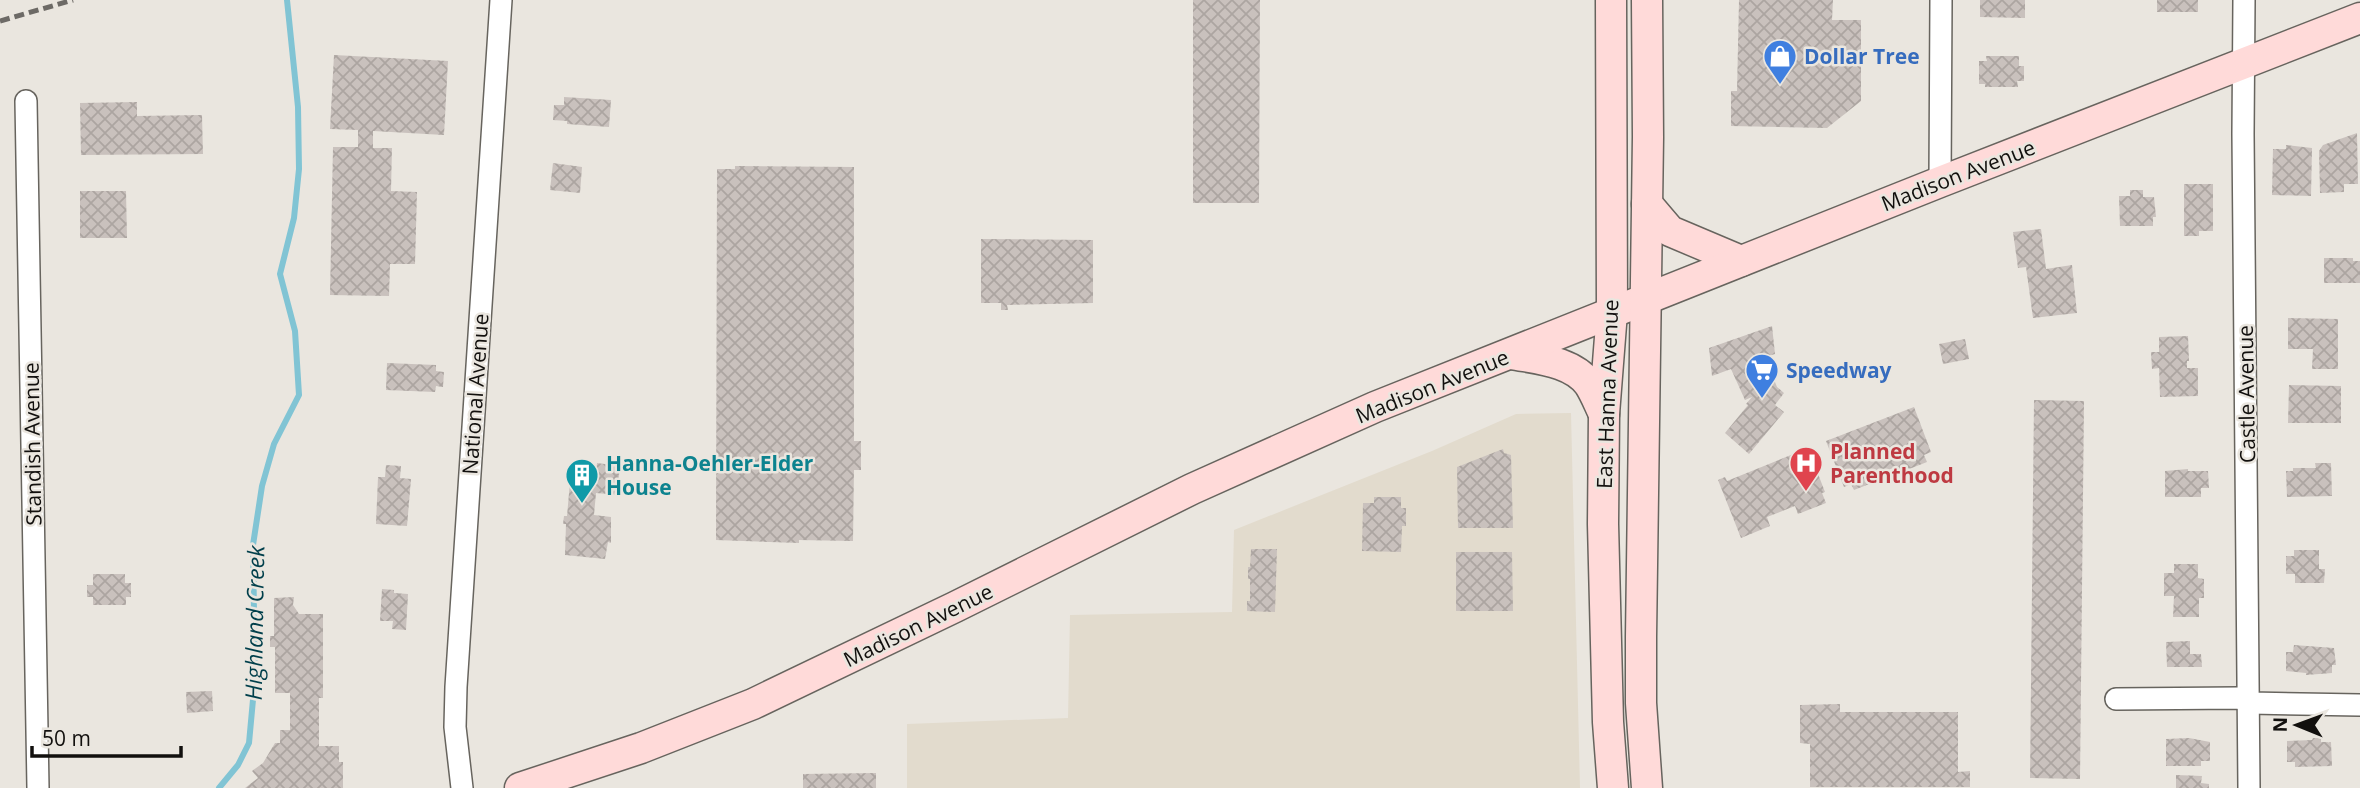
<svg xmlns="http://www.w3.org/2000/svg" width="2360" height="788" viewBox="0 0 2360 788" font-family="'Open Sans',sans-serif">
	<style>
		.built { fill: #e2dbcd }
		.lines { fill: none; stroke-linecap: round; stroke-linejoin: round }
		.stream { stroke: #81c4d4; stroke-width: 6 }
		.building { fill: url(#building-cross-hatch) }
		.street-casing { stroke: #67645e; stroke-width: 24 }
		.secondary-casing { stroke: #67645e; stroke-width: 33 }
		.street { stroke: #fff; stroke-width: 21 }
		.secondary { stroke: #ffdad9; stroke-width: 30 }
		.rail { stroke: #6d6a66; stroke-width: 5; stroke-dasharray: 10 5; stroke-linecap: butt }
		.labels { text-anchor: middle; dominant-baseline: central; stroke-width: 5; stroke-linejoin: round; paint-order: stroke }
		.shop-label { font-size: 21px; font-weight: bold; fill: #366cbe; stroke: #eae6df; text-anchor: start }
		.street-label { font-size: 21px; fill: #12100e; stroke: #eae6df }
		.health-label { font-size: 21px; font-weight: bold; fill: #be3a42; stroke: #eae6df; text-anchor: start }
		.culture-label { font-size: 21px; font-weight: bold; fill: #0d838f; stroke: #eae6df; text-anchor: start }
		.water-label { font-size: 23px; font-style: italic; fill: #003f4b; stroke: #eae6df }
	</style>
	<defs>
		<pattern id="building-cross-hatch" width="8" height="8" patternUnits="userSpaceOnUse" patternTransform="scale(1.75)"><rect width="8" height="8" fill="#c9c1bd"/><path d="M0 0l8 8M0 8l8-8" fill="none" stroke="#aca5a1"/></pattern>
	</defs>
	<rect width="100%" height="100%" fill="#eae6df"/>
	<!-- built -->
	<path class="built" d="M1571 413 1580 788H907V724L1068 718 1070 615 1232 612 1234 530 1432 451 1516 414Z"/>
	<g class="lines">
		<!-- stream -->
		<path class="stream" d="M219 788 238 765 249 743 255 678 253 545 262 486 274 444 299 395 295 331 280 274 294 218 299 169 298 107 287 0"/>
	</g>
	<!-- building -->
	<g class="building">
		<path d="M1193 0H1260L1259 203H1193Z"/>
		<path d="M1739 0H1833L1832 20H1861V101L1827 128 1731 126V91H1737Z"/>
		<path d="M1980 0H2025V18L1980 17Z"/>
		<rect x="2157" y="0" width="41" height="12"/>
		<path d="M334 55 448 61 444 135 373 131V148H392L391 191 417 192 415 264H390L389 296 330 295 333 147H358V130L330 129Z"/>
		<path d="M1986 56H2019V66H2024V81H2017L2018 87H1985V84H1979V61H1987Z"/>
		<path d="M564 97 611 100 609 127 567 124V121L553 120 554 105H564Z"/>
		<path d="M137 102V116L202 115 203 154 81 155 80 103Z"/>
		<path d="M2357 133 2358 184H2344V192L2320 193 2319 151 2323 145Z"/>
		<path d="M2286 145 2312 148 2311 196 2272 195 2273 149H2286Z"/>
		<path d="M553 163 582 167 580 193 550 190Z"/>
		<path d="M735 166 854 167V441H861V470H854L853 541 799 540V543L716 540 717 169H735Z"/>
		<path d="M2184 184H2213V231H2199V236H2184Z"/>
		<path d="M2130 190H2143V197H2154L2156 217H2153V226H2120L2119 196H2130Z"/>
		<path d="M80 191H126L127 238H80Z"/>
		<path d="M2041 229 2046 269 2072 265 2077 313 2033 318 2026 267 2018 268 2013 232Z"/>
		<path d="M981 239 1093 240V303L1007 305 1008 310H1001V303H981Z"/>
		<path d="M2324 258H2353V261H2360V283H2324Z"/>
		<path d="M2288 318 2338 319V369H2312L2313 349H2288Z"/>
		<path d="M1772 326 1775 354 1765 357 1777 387 1784 393 1775 405 1784 412 1749 454 1725 433 1748 405 1746 404 1752 397 1745 400 1731 369 1712 376 1709 348Z"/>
		<path d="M2188 336 2189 361H2187V368H2198V396L2160 397 2159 368 2152 369 2151 352H2159V337Z"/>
		<path d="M1965 339 1969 359 1943 364 1939 344Z"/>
		<path d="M387 363 436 365V371L444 372 443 387 436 386 435 392 386 390Z"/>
		<path d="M2289 385 2341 386V423H2288Z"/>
		<path d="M2034 400 2084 401 2080 779 2030 778Z"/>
		<path d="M1914 407 1931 452 1924 455 1927 462 1899 473 1896 467 1879 473 1882 479 1854 490 1851 484 1844 487 1826 441Z"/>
		<path d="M1808 448 1825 492 1822 493 1826 503 1798 514 1795 506 1767 517 1770 526 1741 538 1718 480 1725 477 1727 481Z"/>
		<path d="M1503 449 1504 453 1511 455 1513 528H1458L1457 467Z"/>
		<path d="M597 463 620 466 617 495 596 493 594 515 611 517V543L608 542 605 559 565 555 566 524H563L564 516H567L570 482 595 485Z"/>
		<path d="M2315 463H2331L2332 496 2287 497 2286 471H2293V468H2316Z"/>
		<path d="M386 465 401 466 400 478 411 479 407 526 376 524 378 477H385Z"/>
		<path d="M2188 469V471H2208L2209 488H2201V497H2165V471Z"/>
		<path d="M1374 497H1401V508H1406V526H1402L1401 552 1362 551 1363 503H1374Z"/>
		<path d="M1251 549H1277L1275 612 1247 611V601H1250V579H1248V567H1250Z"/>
		<path d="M2294 550H2319V569H2325L2324 583H2295V574H2286V556H2294Z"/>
		<path d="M1456 552H1512L1513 611H1456Z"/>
		<path d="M2174 564H2198V578L2204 579V598H2199V617H2173L2174 596H2164V573H2174Z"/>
		<path d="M93 574H125V583H131V597H126V605H93V597H87V585H93Z"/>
		<path d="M382 589 394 590V593L408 594 406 630 392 629 393 621H380Z"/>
		<path d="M294 597 293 605 299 614H323V698H319V746H339V762H343V788H245L258 778 252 771 263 763 275 743H280V730H290V693H275V647H270V636H274V598Z"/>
		<path d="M2190 641V654H2201L2202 667H2167L2166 642Z"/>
		<path d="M2294 645 2334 648 2336 665H2332V673L2306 675V673L2286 671V652H2293Z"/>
		<path d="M212 691 213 711 187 713 186 692Z"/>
		<path d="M1840 704V712H1958V772L1970 771V787H1810V744L1800 743V705Z"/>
		<path d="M2189 738 2210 742V761H2201V766H2166V739Z"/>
		<path d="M2313 738H2321V742H2331L2332 766 2295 767V762H2287V741L2312 740Z"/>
		<path d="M876 773V788H803V774Z"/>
		<path d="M2176 775 2202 776 2201 783 2209 784V788H2176Z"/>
	</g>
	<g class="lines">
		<defs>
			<g id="street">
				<path d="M2244 0 2243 134 2249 788"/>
				<path d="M26 101 38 788"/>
				<path d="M1940 182 1941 0"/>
				<path d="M2116 699 2239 698 2250 703 2360 705"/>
				<path d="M462 788 455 727 456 687 501 0"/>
			</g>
			<g id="secondary">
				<path d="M1611 0 1612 312 1604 414 1603 524 1608 722 1613 788"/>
				<path d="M1647 204 1670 231 1741 261"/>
				<path d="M1512 354C1537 359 1572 361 1589 384 1595 393 1599 404 1604 414"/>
				<path d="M520 788 641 748 753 704 955 607 1192 489 1375 407 1940 182 2360 18"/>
				<path d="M1647 788 1641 703V637L1648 137 1647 0"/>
			</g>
		</defs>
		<!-- street casing -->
		<use href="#street" class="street-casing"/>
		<!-- secondary casing -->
		<use href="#secondary" class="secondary-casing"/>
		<!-- street -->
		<use href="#street" class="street"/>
		<!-- secondary -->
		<use href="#secondary" class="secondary"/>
		<!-- rail -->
		<path class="rail" d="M0 21 73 0"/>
	</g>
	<!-- icons -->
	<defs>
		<symbol id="shop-pin" viewBox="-11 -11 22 30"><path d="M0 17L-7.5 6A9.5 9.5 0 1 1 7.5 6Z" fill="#3f7fe0" stroke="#eae6df"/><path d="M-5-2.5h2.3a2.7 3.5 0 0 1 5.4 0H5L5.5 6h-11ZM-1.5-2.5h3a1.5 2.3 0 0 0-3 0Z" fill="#fff"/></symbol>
		<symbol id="supermarket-pin" viewBox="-11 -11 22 30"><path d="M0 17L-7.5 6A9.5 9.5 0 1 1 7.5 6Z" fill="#3f7fe0" stroke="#eae6df"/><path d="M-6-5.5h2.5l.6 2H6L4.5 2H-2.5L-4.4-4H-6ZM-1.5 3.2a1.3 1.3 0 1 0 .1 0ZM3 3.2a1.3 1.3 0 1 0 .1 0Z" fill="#fff"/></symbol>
		<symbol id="hospital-pin" viewBox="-11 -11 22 30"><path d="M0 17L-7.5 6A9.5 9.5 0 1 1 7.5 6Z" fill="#e0444e" stroke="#eae6df"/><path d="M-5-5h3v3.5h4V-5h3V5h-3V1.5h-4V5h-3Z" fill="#fff"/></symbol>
		<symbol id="building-pin" viewBox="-11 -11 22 30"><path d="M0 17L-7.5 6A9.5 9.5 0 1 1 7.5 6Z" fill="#0f9aa8" stroke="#eae6df"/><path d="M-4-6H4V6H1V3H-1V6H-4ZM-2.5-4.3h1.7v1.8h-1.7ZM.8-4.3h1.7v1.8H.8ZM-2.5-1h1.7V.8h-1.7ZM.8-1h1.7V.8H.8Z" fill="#fff"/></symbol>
	</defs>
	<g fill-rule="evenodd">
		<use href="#shop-pin" x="1761" y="37" width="38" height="52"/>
		<use href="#supermarket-pin" x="1743" y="351" width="38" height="52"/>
		<use href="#hospital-pin" x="1787" y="444" width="38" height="52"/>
		<use href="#building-pin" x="563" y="456" width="38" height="52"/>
	</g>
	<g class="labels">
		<!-- shop labels -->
		<g class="shop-label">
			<text x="1804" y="56">Dollar Tree</text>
			<text x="1786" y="370">Speedway</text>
		</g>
		<!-- street labels -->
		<g class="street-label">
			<text transform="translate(1958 175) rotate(-21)">Madison Avenue</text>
			<text transform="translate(1432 386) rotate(-22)">Madison Avenue</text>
			<text transform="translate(475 394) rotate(-86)">National Avenue</text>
			<text transform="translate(1607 394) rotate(-88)">East Hanna Avenue</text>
			<text transform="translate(2246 394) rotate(-91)">Castle Avenue</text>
			<text transform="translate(32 444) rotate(-91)">Standish Avenue</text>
			<text transform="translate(918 625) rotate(-26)">Madison Avenue</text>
		</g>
		<!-- health labels -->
		<g class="health-label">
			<text x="1830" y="451">Planned<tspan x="1830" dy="24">Parenthood</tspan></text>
		</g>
		<!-- culture labels -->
		<g class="culture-label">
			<text x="606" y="463">Hanna-Oehler-Elder<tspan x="606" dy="24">House</tspan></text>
		</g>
		<!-- water labels -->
		<g class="water-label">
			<text transform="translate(254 623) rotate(-89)">Highland Creek</text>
		</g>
	</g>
	<!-- north arrow -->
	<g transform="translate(2297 725) rotate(271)" stroke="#eae6df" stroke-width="5" paint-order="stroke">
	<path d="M0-5L12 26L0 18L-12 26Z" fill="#12100e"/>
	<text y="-10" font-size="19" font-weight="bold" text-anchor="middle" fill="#12100e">N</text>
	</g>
	<!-- scale -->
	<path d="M32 746v10h149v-10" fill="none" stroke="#12100e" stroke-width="3.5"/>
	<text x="42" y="746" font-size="21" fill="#12100e" stroke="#eae6df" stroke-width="5" paint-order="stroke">50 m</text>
</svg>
